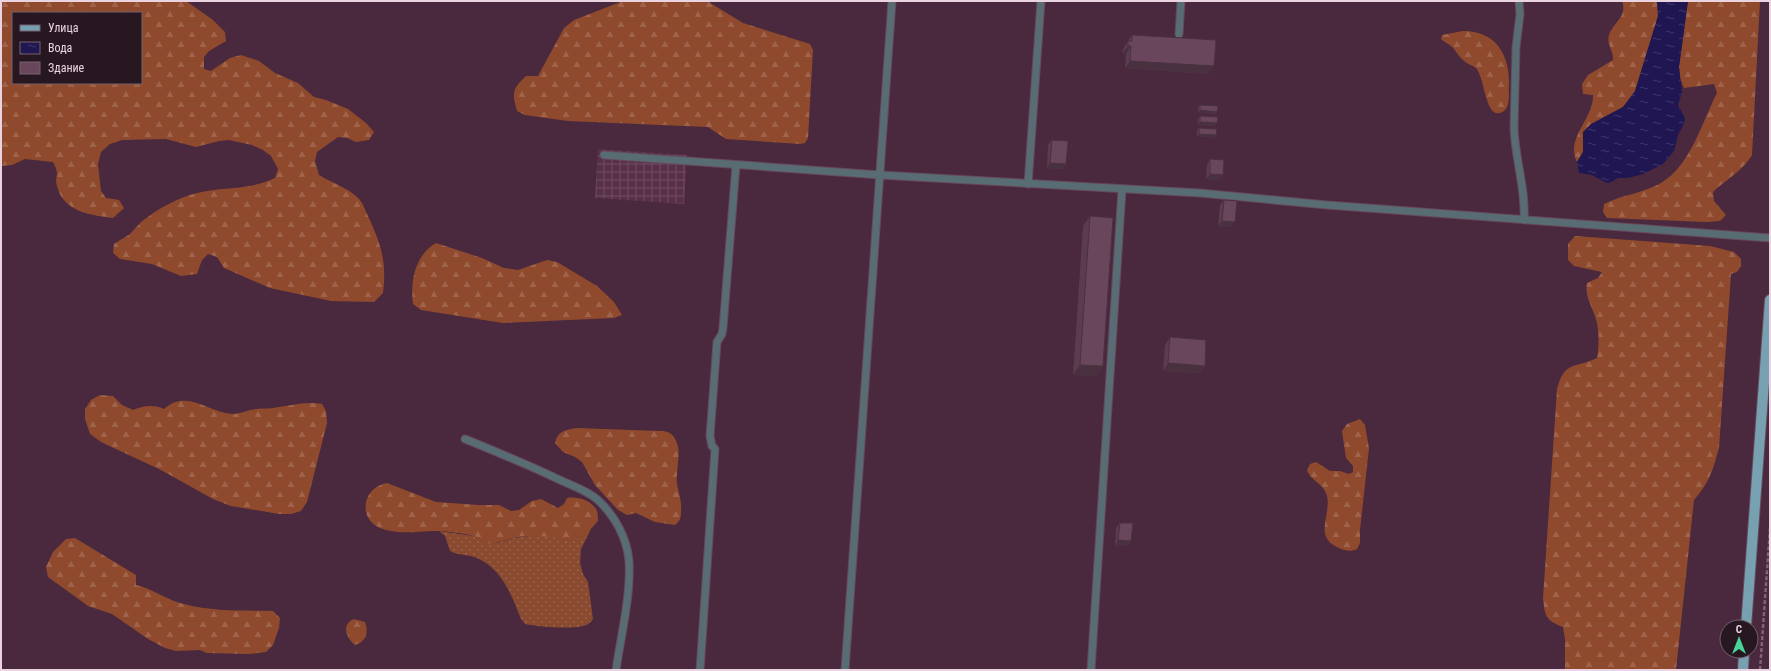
<svg xmlns="http://www.w3.org/2000/svg" width="1771" height="671" viewBox="0 0 1771 671" font-family="'Roboto Condensed',sans-serif">
	<style>
		.industrial { fill: url(#industrial-grid) }
		.grass { fill: url(#grass-dots) }
		.forest { fill: url(#forest-firs); fill-rule: evenodd }
		.water { fill: url(#water-ripples) }
		.lines { fill: none; stroke-linecap: round; stroke-linejoin: round }
		.service-casing { stroke: #67475b; stroke-width: 9 }
		.primary-casing { stroke: #67475b; stroke-width: 12 }
		.path { stroke: #816375; stroke-width: 2.5; stroke-dasharray: 4 2; stroke-linecap: butt }
		.service { stroke: #586c73; stroke-width: 7 }
		.primary { stroke: #77a1b0; stroke-width: 10 }
		.wall { fill: #5b3c4f }
		.shaded-wall { fill: #4a3140 }
		.building { fill: #6a465c; stroke: #4a3140 }
	</style>
	<defs>
		<pattern id="industrial-grid" width="8" height="8" patternUnits="userSpaceOnUse"><rect width="8" height="8" fill="#583049"/><path d="M0 4h8M4 0v8" fill="none" stroke="#704d63"/></pattern>
		<pattern id="grass-dots" width="8" height="8" patternUnits="userSpaceOnUse"><rect width="8" height="8" fill="#894a30"/><path d="M2 2h.1M6 6h.1" fill="none" stroke="#9a634e" stroke-width="1.8" stroke-linecap="round"/></pattern>
		<pattern id="forest-firs" width="22" height="20" patternUnits="userSpaceOnUse"><rect width="22" height="20" fill="#8f4a2d"/><path d="M5 1l3.5 6h-7zM16 11l3.5 6h-7z" fill="#9f634b"/></pattern>
		<pattern id="water-ripples" width="26" height="14" patternUnits="userSpaceOnUse"><rect width="26" height="14" fill="#1f1652"/><path d="M2 4q2-2 4 0t4 0M15 11q2-2 4 0t4 0" fill="none" stroke="#40376b"/></pattern>
	</defs>
	<rect width="100%" height="100%" fill="#4a283d"/>
	<!-- industrial -->
	<path class="industrial" d="M598 149 687 155 684 204 595 198Z"/>
	<!-- grass -->
	<path class="grass" d="M591 529 581 549 580 563 583 574 588 582 593 619C591 622 588 625 583 626 571 629 538 627 525 624L521 619C512 596 502 569 477 558 468 554 459 556 450 551L445 536 439 531 473 536 487 543H497L513 538 537 535 564 538H578Z"/>
	<!-- forest -->
	<g class="forest">
		<path d="M1 1H186L213 20 225 32 226 41 209 51 204 57V69L211 71 230 58 241 55 259 61 275 73 298 83 314 97 326 100 348 109 366 123 374 132 369 140 356 142 347 138 338 137 317 152 315 161 319 175C332 183 349 188 359 199 363 203 365 210 368 216 381 244 387 262 383 293L374 302 331 301 270 288 224 268 217 257 208 254 202 260 197 274 181 276 152 264 120 259 113 253 114 244C119 241 125 237 130 234 135 229 139 223 145 219 159 208 180 197 197 193 224 186 248 191 275 178L278 169 271 156 263 150 252 145 229 140 219 141 196 147 166 139 122 140 110 144 101 152 98 164 101 191 106 198 119 200 124 208 113 218C91 215 63 212 57 186 54 175 61 177 53 162L25 159 12 165 1 166ZM13 13H141V83H13Z"/>
		<path d="M623 1H707L743 23 810 44 813 50 808 138 805 143 800 144 726 139 708 127 568 121 525 115 517 111C512 93 512 89 526 76H538L564 28 574 20Z"/>
		<path d="M1622 1H1657L1658 16 1655 26 1635 91 1630 100 1623 107 1603 118 1583 132V152L1577 162C1565 137 1594 119 1593 95L1583 94 1582 84 1588 75 1613 60C1614 51 1606 44 1609 35 1613 23 1628 16 1622 1Z"/>
		<path d="M1688 1H1760L1752 155C1743 171 1725 180 1713 192L1714 201 1726 215 1720 221 1707 222 1607 218 1603 212 1604 204C1622 195 1643 193 1661 183 1691 165 1702 122 1717 93L1714 84 1684 88 1680 78 1679 67Z"/>
		<path d="M1463 31C1495 31 1509 53 1509 83 1508 93 1512 110 1500 113 1485 117 1485 78 1476 68 1472 65 1467 64 1463 60 1458 56 1456 50 1451 46 1449 44 1444 42 1441 39L1442 35Z"/>
		<path d="M1575 236 1710 246 1734 252 1741 259V266L1737 272 1731 274 1719 448C1713 470 1709 483 1694 500L1676 670H1565V639L1563 627C1545 620 1545 616 1543 598L1557 389C1565 360 1574 369 1597 358 1599 347 1599 335 1597 323 1594 309 1584 297 1587 283L1598 278 1602 272 1574 266 1568 260V244Z"/>
		<path d="M436 243 482 258 504 268 518 270 547 260 557 262 597 286 614 302 622 315 614 318 503 323 421 310 413 304C410 281 415 255 436 243Z"/>
		<path d="M100 395 113 396 122 405 133 410C144 406 153 404 164 409 187 388 209 413 233 414 239 414 245 411 251 410 258 408 266 409 273 408 289 406 305 401 322 404L326 411 327 423 307 502 301 511 291 514H279L231 506 213 499 161 470 101 442 90 434 85 419V409L91 400Z"/>
		<path d="M1360 419 1365 425 1369 448 1360 530V543L1357 549C1351 552 1346 551 1339 548 1311 537 1334 512 1326 493 1322 483 1310 480 1307 470L1310 464 1316 462 1330 471H1340L1349 474 1353 472V466L1346 458 1342 431 1347 424Z"/>
		<path d="M577 428 659 431C664 431 669 431 673 436 684 449 675 469 677 484 679 494 682 502 681 512 681 518 680 521 675 525L655 522 636 513 627 515 618 510 595 485 582 462 575 457 563 452 555 443C558 431 565 430 577 428Z"/>
		<path d="M387 483 436 502 479 505H499L511 511 519 510 532 501 541 499 558 508 564 504 567 498C577 496 592 500 597 511 598 514 598 519 598 521 593 527 585 536 577 538 563 541 548 535 535 536 528 536 520 536 514 538 505 539 496 545 487 543 482 542 478 538 473 536 463 533 451 532 440 531 420 530 399 536 380 528 357 518 363 487 387 483Z"/>
		<path d="M75 538 136 575V585C153 589 167 600 184 604 213 612 244 610 273 611L280 618 279 628 273 645 266 652 249 654 207 653 200 650 176 651 165 648 148 639 112 614 88 606 48 577 46 567 53 552 66 539Z"/>
		<path d="M354 619 365 622C369 632 366 642 355 645 346 638 341 624 354 619Z"/>
	</g>
	<!-- water -->
	<path class="water" d="M1657 1H1688L1679 67 1682 92 1678 105 1685 118 1684 124 1678 135 1674 151 1663 164 1643 174 1628 178H1618L1611 182 1607 183 1592 175 1579 173 1577 162 1583 152V132L1591 124 1623 107 1635 91 1658 16Z"/>
	<g class="lines">
		<defs>
			<g id="service">
				<path d="M1519 1 1520 14 1516 47 1514 128C1515 159 1526 189 1524 220"/>
				<path d="M1179 34 1181 1"/>
				<path d="M604 155 880 175 1200 193 1327 205 1770 238"/>
				<path d="M1028 184 1041 1"/>
				<path d="M465 439C497 452 529 465 560 480 573 486 588 491 598 500 615 516 627 538 629 561 631 596 621 635 616 670"/>
				<path d="M700 670 715 449 712 446 710 436 717 342 722 334 723 328 736 165"/>
				<path d="M845 670 892 1"/>
				<path d="M1091 670 1122 190"/>
			</g>
			<g id="primary">
				<path d="M1746 627 1770 300"/>
				<path d="M1743 670 1744 651"/>
			</g>
		</defs>
		<!-- service casing -->
		<use href="#service" class="service-casing"/>
		<!-- primary casing -->
		<use href="#primary" class="primary-casing"/>
		<!-- path -->
		<path class="path" d="M1760 670 1770 528"/>
		<!-- service -->
		<use href="#service" class="service"/>
		<!-- primary -->
		<use href="#primary" class="primary"/>
	</g>
	<!-- wall -->
	<g class="wall">
		<path d="M1132 35 1209 74 1125 68 1126 54 1122 53 1123 49Z"/>
		<path d="M1200 105 1217 112 1215 114 1198 112V107Z"/>
		<path d="M1200 116 1215 126 1198 125V119Z"/>
		<path d="M1199 128 1216 135 1214 138 1197 136V130Z"/>
		<path d="M1052 140 1066 164 1062 169 1047 168 1048 145Z"/>
		<path d="M1210 159 1223 175 1219 180 1206 179 1207 165Z"/>
		<path d="M1224 200 1232 227 1218 226 1220 205Z"/>
		<path d="M1090 216 1103 366 1096 376 1073 375 1083 226Z"/>
		<path d="M1170 337 1205 366 1199 373 1163 371 1165 345Z"/>
		<path d="M1120 523 1131 541 1128 546H1115L1116 528Z"/>
	</g>
	<!-- shaded-wall -->
	<g class="shaded-wall">
		<path d="M1128 46H1131L1126 54 1122 53Z"/>
		<path d="M1130 61 1214 66 1209 74 1125 68Z"/>
		<path d="M1200 110 1217 112 1215 114 1198 112Z"/>
		<path d="M1200 122 1217 123 1215 126 1198 125Z"/>
		<path d="M1199 134 1216 135 1214 138 1197 136Z"/>
		<path d="M1050 163 1066 164 1062 169 1047 168Z"/>
		<path d="M1210 174 1223 175 1219 180 1206 179Z"/>
		<path d="M1222 221 1235 222 1232 227 1218 226Z"/>
		<path d="M1168 363 1205 366 1199 373 1163 371Z"/>
		<path d="M1080 365 1103 366 1096 376 1073 375Z"/>
		<path d="M1118 540 1131 541 1128 546H1115Z"/>
	</g>
	<!-- building -->
	<g class="building">
		<path d="M1132 35 1216 40 1214 66 1130 61 1131 46H1128V41H1132Z"/>
		<path d="M1200 105 1218 106 1217 112 1200 110Z"/>
		<path d="M1200 116 1218 117 1217 123 1200 122Z"/>
		<path d="M1199 128 1217 129 1216 135 1199 134Z"/>
		<path d="M1052 140 1068 141 1066 164 1050 163Z"/>
		<path d="M1210 159 1224 160 1223 175 1210 174Z"/>
		<path d="M1224 200 1237 201 1235 222 1222 221Z"/>
		<path d="M1090 216 1113 218 1103 366 1080 365Z"/>
		<path d="M1170 337 1206 340 1205 366 1168 363Z"/>
		<path d="M1120 523H1133L1131 541 1118 540Z"/>
	</g>
	<!-- border -->
	<rect width="1771" height="671" fill="none" stroke="#ead4e1" stroke-width="4"/>
	<!-- legend -->
	<rect x="12" y="12" width="130" height="72" fill="#271721" stroke="#75636e"/>
	<rect x="20" y="25" width="20" height="6" fill="#77a1b0" stroke="#75636e"/>
	<text x="48" y="32" font-size="12" fill="#ead4e1">Улица</text>
	<rect x="20" y="42" width="20" height="12" fill="url(#water-ripples)" stroke="#75636e"/>
	<text x="48" y="52" font-size="12" fill="#ead4e1">Вода</text>
	<rect x="20" y="62" width="20" height="12" fill="#6a465c" stroke="#75636e"/>
	<text x="48" y="72" font-size="12" fill="#ead4e1">Здание</text>
	<!-- north arrow -->
	<g transform="translate(1739 639)"><circle r="19" fill="#271721" stroke="#75636e"/>
	<path d="M0-3L7 15L0 10L-7 15Z" fill="#49d49c"/>
	<text y="-6" font-size="11" font-weight="bold" text-anchor="middle" fill="#ead4e1">С</text>
	</g>
</svg>
